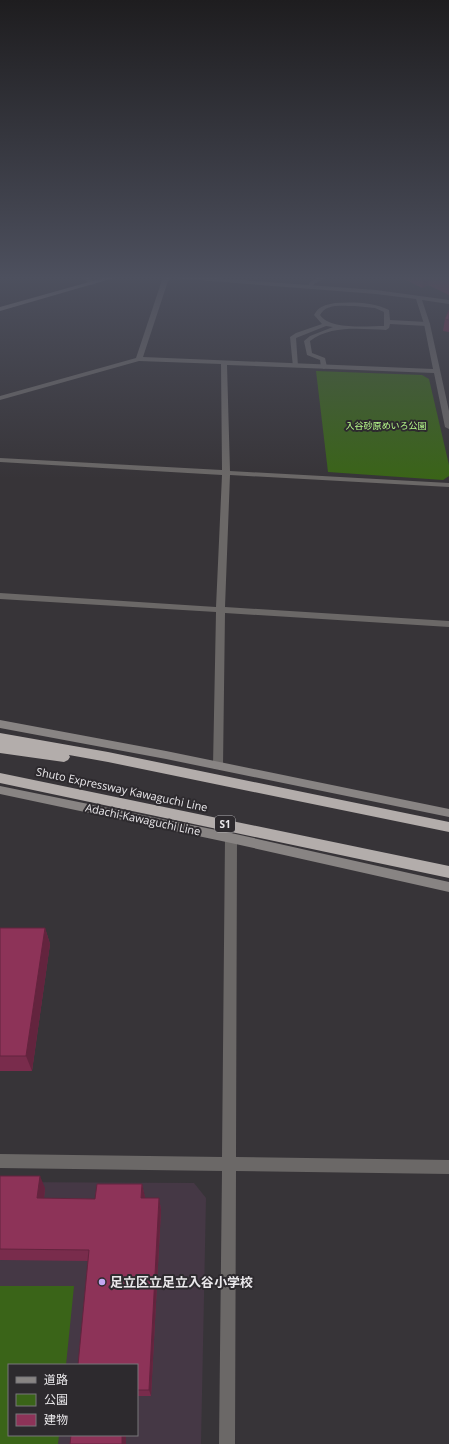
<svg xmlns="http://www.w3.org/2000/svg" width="449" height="1444" viewBox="0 0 449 1444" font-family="'Open Sans','Noto Sans JP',sans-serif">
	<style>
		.education { fill: #453845; fill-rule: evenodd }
		.green { fill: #3a6418 }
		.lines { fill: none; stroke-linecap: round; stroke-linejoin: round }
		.service { fill: #6b6867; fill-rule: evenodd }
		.minor { fill: #6b6867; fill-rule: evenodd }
		.tertiary { fill: #6b6867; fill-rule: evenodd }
		.secondary { fill: #888483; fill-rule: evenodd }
		.motorway { fill: #b3adab; fill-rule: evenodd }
		.wall { fill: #792c4c }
		.shaded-wall { fill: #63243e }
		.building { fill: #8d3358; stroke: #63243e }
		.poi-dot { fill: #c3a7f2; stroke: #2d2a2e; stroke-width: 1.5 }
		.labels { text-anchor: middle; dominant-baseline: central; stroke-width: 4; stroke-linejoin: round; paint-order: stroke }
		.far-park-label { font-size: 9px; fill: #b7fb8b; stroke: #2d2a2e }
		.shield { fill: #2d2a2e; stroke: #b1afb2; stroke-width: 1 }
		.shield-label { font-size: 10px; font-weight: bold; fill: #eae8eb }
		.street-label { font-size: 11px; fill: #eae8eb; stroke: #2d2a2e }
		.near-poi-label { font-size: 13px; font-weight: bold; fill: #eae8eb; stroke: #2d2a2e; text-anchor: start }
	</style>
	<rect width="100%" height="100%" fill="#373438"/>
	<!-- education -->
	<path class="education" d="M0 1182 194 1183 206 1198 201 1444H0ZM9 1365H137V1435H9Z"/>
	<!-- green -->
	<g class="green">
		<path d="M316 371 422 375 429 379 449 465V476L443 480 328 472Z"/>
		<path d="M0 1286H74L66 1365H9V1435H59L58 1444H0Z"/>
	</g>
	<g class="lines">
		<!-- service -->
		<path class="service" d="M335 303C352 302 373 302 389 310L390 320 427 322 430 324 427 326 390 324 389 328 386 330C361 329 331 325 310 341L312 353 325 358 327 367 324 369 321 367 320 360 307 355 304 341 310 336 333 327 326 326 296 338 298 366 293 367 290 337 296 333 322 324 314 315C319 306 325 305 335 303ZM355 306 375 308 384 312V326C367 326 330 330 320 315 326 303 343 306 355 306Z"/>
		<!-- minor -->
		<g class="minor">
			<path d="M82 277H89L96 284 91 285Z"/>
			<path d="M165 277H201L376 290 449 300V304L422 300 430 324 449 411V429L445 427 434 373 227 365 230 471 449 483V487L230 475 225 607 449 621V627L225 613 223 766 222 769H214L213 766 216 612 0 599V593L216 607 222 475 0 462V458L222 470 221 364 139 361 0 400V396L136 358 162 280ZM172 278 376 294 416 299 424 324 433 369 143 357 168 281Z"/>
			<path d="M231 833 235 835 237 838 236 1157 449 1160V1174L236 1171 235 1444H219L222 1171 0 1168V1154L222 1157 225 838 227 835Z"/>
		</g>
		<!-- tertiary -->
		<path class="tertiary" d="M319 277H327L314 284 312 288H308L310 282Z"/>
		<!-- secondary -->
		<g class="secondary">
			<path d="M107 277H117L0 311V307Z"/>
			<path d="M0 720 166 751 449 809V817L166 759 0 728Z"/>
			<path d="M0 786 231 833 449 882V892L231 843 0 794Z"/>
		</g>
		<!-- motorway -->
		<g class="motorway">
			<path d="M0 733 108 752 449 822V832L108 762 69 755 70 757 68 760 64 762 0 753V743L19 746 0 743Z"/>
			<path d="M0 773 449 866V878L0 783Z"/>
		</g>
	</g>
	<!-- wall -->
	<g class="wall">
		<path d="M400 277H449V295L428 285 422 288Z"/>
		<path d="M449 310V332L443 331 445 319Z"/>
		<path d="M0 928H45L50 944 32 1071H0Z"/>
		<path d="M0 1176 45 1188 44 1198 95 1199 142 1184 145 1198H159L161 1210 151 1396H137V1365L88 1261 0 1260Z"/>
	</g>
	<!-- shaded-wall -->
	<g class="shaded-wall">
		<path d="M424 277H429L428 285 422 288Z"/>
		<path d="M45 928 50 944 32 1071 26 1056Z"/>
		<path d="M40 1176 45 1188 43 1210 37 1198Z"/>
		<path d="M142 1184 145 1197 144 1210 141 1198Z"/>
		<path d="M159 1198 161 1210 151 1396 149 1390Z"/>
		<rect x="122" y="1435" width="4" height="9"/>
	</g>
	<!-- building -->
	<g class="building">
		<path d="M438 277H449V282Z"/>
		<path d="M449 310V320L445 319Z"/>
		<path d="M0 928H45L26 1056H0Z"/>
		<path d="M0 1176H40L37 1198 95 1199 97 1184H142L141 1198H159L149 1390H137V1365H78L89 1250 0 1249Z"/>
		<path d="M71 1435H122V1444H70Z"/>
	</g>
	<!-- sky -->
	<linearGradient id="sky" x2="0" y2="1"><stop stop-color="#1e1d1f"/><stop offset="0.58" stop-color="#4d505e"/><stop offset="1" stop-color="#4d505e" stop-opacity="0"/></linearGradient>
	<rect width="449" height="479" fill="url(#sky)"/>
	<!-- markers -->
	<circle class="poi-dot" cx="102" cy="1282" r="4"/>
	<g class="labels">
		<!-- far-park labels -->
		<g class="far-park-label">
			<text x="386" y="425">入谷砂原めいろ公園</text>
		</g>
		<!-- shield labels -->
		<rect class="shield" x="215" y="816" width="20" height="16" rx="3"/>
		<g class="shield-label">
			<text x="225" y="824">S1</text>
		</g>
		<!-- street labels -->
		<g class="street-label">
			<text transform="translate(122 789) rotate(12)">Shuto Expressway Kawaguchi Line</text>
			<text transform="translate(143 819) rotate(12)">Adachi-Kawaguchi Line</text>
		</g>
		<!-- near-poi labels -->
		<g class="near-poi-label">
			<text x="110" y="1282">足立区立足立入谷小学校</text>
		</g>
	</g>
	<!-- legend -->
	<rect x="8" y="1364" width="130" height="72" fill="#2d2a2e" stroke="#79767a"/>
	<rect x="16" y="1377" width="20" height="6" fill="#888483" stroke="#79767a"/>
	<text x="44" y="1384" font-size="12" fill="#eae8eb">道路</text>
	<rect x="16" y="1394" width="20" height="12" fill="#3a6418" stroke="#79767a"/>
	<text x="44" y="1404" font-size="12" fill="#eae8eb">公園</text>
	<rect x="16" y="1414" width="20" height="12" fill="#8d3358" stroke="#79767a"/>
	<text x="44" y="1424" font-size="12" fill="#eae8eb">建物</text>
</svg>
